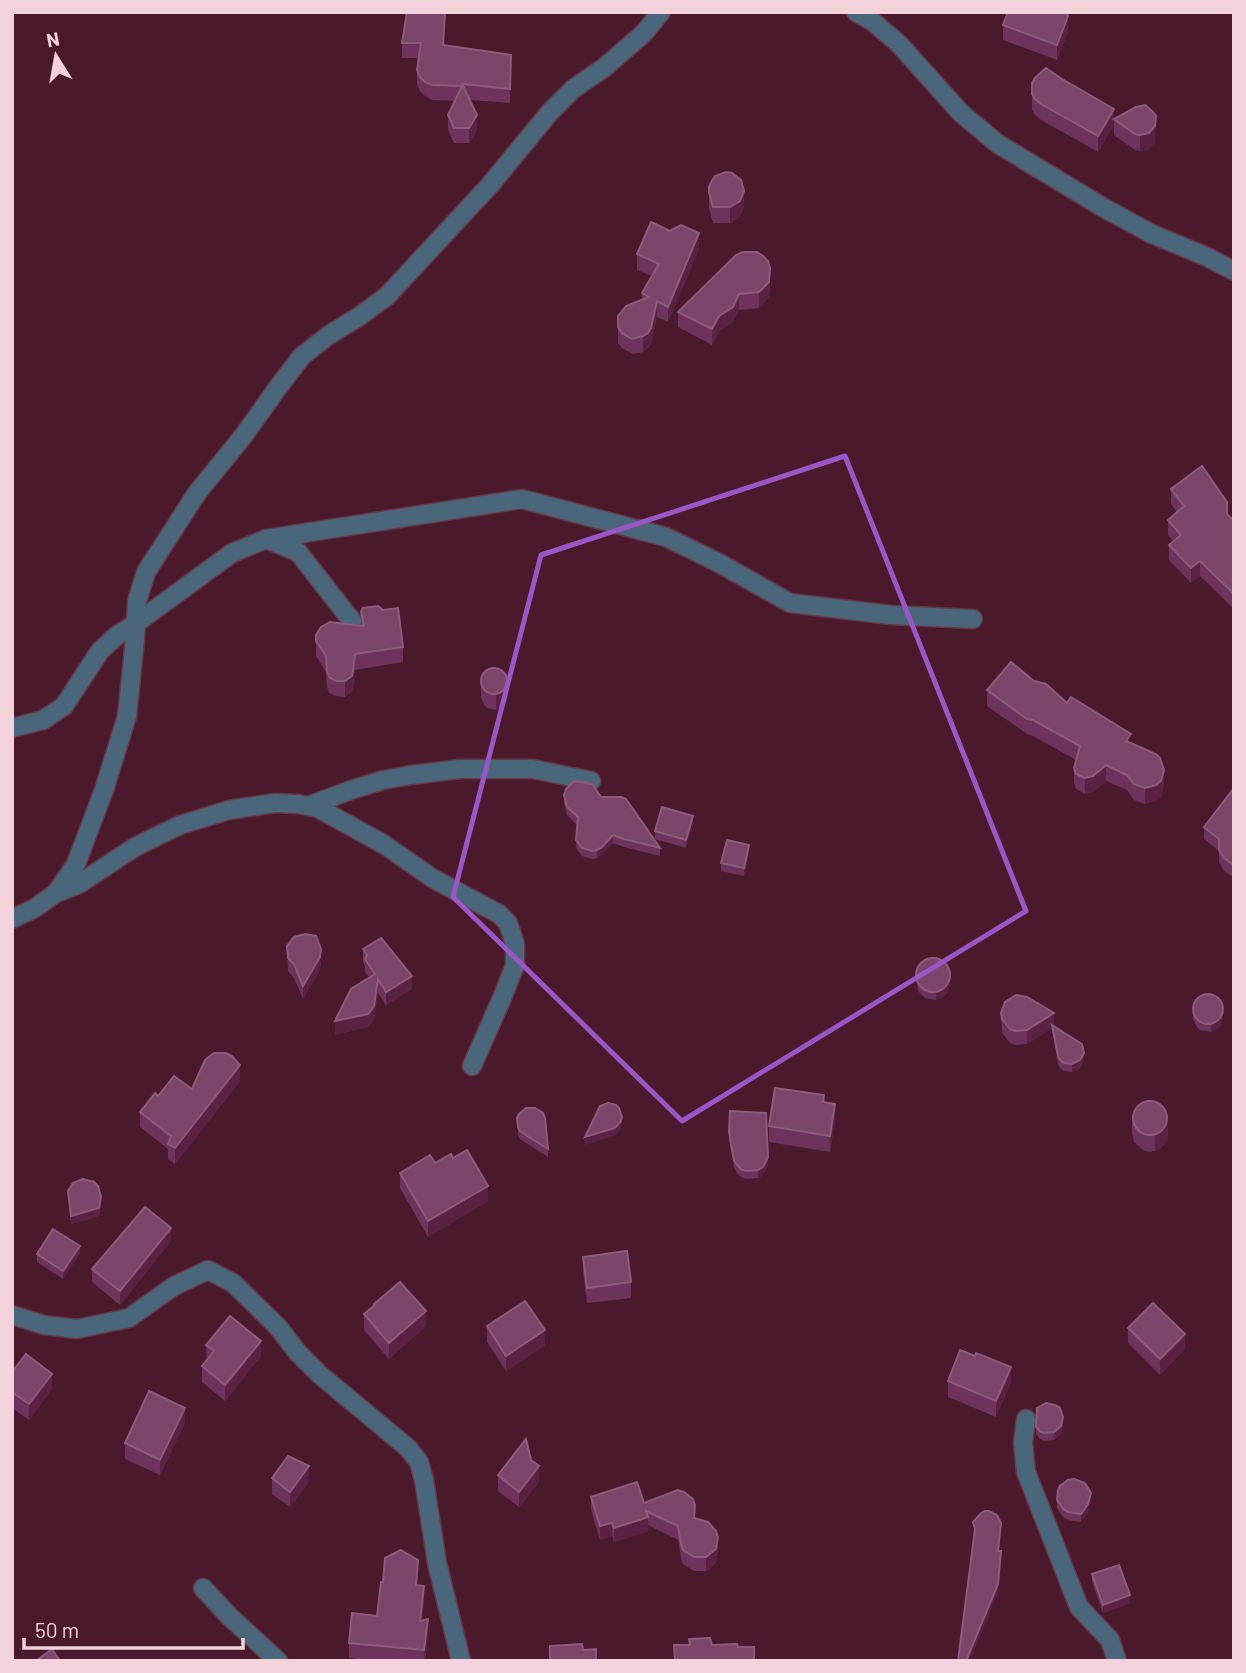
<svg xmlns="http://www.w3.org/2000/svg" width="1246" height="1673" viewBox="0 0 1246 1673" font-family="Barlow,sans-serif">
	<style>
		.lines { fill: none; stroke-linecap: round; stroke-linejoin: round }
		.minor-casing { stroke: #653747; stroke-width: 21 }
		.minor { stroke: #4a667a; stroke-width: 18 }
		.wall { fill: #6d335c }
		.shaded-wall { fill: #592142 }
		.building { fill: #7b4469; stroke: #8e5a7b; stroke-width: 2 }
		.marked { fill: none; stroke: #9956c6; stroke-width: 5; stroke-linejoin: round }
	</style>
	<rect width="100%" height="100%" fill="#4a192b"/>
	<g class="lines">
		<defs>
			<g id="minor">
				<path d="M856 12 872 21 899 44 961 113 998 144 1104 208 1152 234 1207 257 1234 271"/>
				<path d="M266 539 522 499 666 537 719 563 790 603 891 615 973 619"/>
				<path d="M12 728 43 720 64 706 100 651 116 636 135 624 232 553 266 539 298 552 352 621"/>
				<path d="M308 806 351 790 383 780 411 775 460 769H533L591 781"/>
				<path d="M56 893 79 884 135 847 180 825 229 810 275 803 298 804 318 808 385 845 432 878 499 914 508 923 515 944V965L502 998 472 1066"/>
				<path d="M12 919 35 908 56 893 76 864 104 790 127 716 135 639 137 601 146 572 197 493 244 435 279 386 302 356 329 335 360 316 387 296 490 185 550 112 573 89 605 67 644 33 661 12"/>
				<path d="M12 1315 44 1325 77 1329 129 1318 174 1286 208 1270 233 1283 278 1327 298 1353 319 1374 408 1448 419 1462 424 1480 437 1563 461 1661"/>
				<path d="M1026 1419 1023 1443 1026 1472 1079 1607 1110 1640 1117 1661"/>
				<path d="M203 1588 230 1617 278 1661"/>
			</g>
		</defs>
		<!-- minor casing -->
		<use href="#minor" class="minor-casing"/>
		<!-- minor -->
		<use href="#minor" class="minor"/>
	</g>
	<!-- wall -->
	<g class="wall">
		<path d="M407 12 444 45 511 55 510 103 470 100 477 130 469 143H454L448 130V115L455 101 432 100 425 96 420 91 417 85V70L419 58H402V43Z"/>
		<path d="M1067 15 1068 32 1057 60 1003 40V25Z"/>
		<path d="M1032 83 1114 119 1155 142 1149 149 1140 151 1135 150 1114 135V125L1098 152 1041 120 1035 115 1032 110Z"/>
		<path d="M709 186 744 207 740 217 730 223H713L709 208Z"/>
		<path d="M699 249 668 322 657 317 651 344 648 348 643 352 632 354 622 348 618 343V316L642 300V293L652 276 637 270V254Z"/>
		<path d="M770 284 769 297 759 308 739 310 733 322 719 331 712 345 678 327V312Z"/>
		<path d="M1171 489 1227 514 1234 521V609L1200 576 1191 583 1169 560V545L1173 541 1168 535V520L1177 512 1171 504Z"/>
		<path d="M361 612 403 647V662L355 670 353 687 352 691 345 697 336 696 329 693 327 687 326 672 316 656V635L361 626Z"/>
		<path d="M481 677 508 698 504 706 496 710 487 708 484 705 481 697Z"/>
		<path d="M1034 681 1131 743 1164 785 1161 797 1156 801 1145 804 1134 800 1127 790 1106 781 1093 792 1085 794 1076 789 1074 783V768L1076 760 1033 736 1027 734 987 706V690Z"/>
		<path d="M1234 788V878L1224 871 1219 862V851L1204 839V827Z"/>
		<path d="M564 795 601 797 660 848V856L624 847 613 843 602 855 597 858 592 859 582 856 576 848 577 825 567 815 564 803Z"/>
		<path d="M693 824 686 848 655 839V831Z"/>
		<path d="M749 853 744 876 721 871V863Z"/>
		<path d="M287 946 321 962 320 970 303 999 294 978 288 971Z"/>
		<path d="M363 949 412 989 386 1005 378 993 374 1019 368 1027 335 1035 369 978 365 972V966L363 962Z"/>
		<path d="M916 973 950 984 947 994 936 1000 925 998 918 991Z"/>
		<path d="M1193 1011 1223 1017 1220 1027 1211 1032 1200 1030 1197 1027 1193 1019Z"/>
		<path d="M1001 1013 1054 1026 1084 1061 1080 1068 1072 1072 1064 1071 1060 1068 1058 1064 1052 1028 1027 1044 1015 1045 1010 1043 1002 1033Z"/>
		<path d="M240 1081 175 1164 168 1159V1149L140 1127V1112L158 1096Z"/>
		<path d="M824 1102 835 1120 830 1152 769 1142V1126Z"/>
		<path d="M1132 1116 1168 1139 1161 1148 1155 1151 1149 1152 1143 1150 1134 1142 1132 1132Z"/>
		<path d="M517 1118 548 1149V1157L520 1139 518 1135Z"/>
		<path d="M729 1132 768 1165 763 1175 758 1178 746 1179 741 1177 737 1173 734 1167 729 1140Z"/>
		<path d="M453 1158 488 1201 428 1237 400 1188V1173Z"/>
		<path d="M68 1191 101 1205 99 1216 71 1224Z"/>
		<path d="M171 1241 120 1305 92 1282V1269Z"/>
		<path d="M37 1254H80L63 1279 37 1262Z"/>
		<path d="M583 1257 631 1282V1298L587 1303 583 1272Z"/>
		<path d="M374 1304 426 1326 389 1359 364 1330V1314L374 1306Z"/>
		<path d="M487 1326 545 1345 506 1371 487 1342Z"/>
		<path d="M1128 1328 1185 1349 1160 1375 1128 1343Z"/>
		<path d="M206 1345 261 1356 225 1401 202 1382V1366L207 1361Z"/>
		<path d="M12 1372 52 1389 29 1420 12 1408Z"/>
		<path d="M948 1381 1011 1382 996 1417 948 1397Z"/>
		<path d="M1037 1408 1063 1424 1061 1434 1054 1440 1044 1441 1039 1438 1036 1434Z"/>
		<path d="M185 1423 160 1475 125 1459V1443Z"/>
		<path d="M531 1460 539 1482 519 1507 498 1491V1475Z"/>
		<path d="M272 1478 309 1482 290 1507 272 1494Z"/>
		<path d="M1058 1490 1091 1501 1088 1512 1081 1522 1068 1520 1063 1517 1057 1508Z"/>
		<path d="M591 1497 644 1503 695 1518 718 1550 716 1563 706 1571H694L683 1564 681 1558 678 1540 648 1525V1531L614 1542 612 1536 600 1540 591 1510Z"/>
		<path d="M1092 1574 1130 1603 1103 1613 1092 1582Z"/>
		<path d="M418 1575 417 1585 424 1601 422 1621 428 1635 425 1661H373L349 1658V1643Z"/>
	</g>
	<!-- shaded-wall -->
	<g class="shaded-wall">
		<path d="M1068 16V32L1057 60V45Z"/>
		<path d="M1114 109V125L1098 152V136Z"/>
		<path d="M477 115V130L469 143V128Z"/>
		<path d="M1156 116 1155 142 1149 149 1140 151V135Z"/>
		<path d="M744 191V207L740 217 730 223V207Z"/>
		<path d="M699 233V249L668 322V307Z"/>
		<path d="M770 268V284L769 297 759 308V292Z"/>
		<path d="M739 294V310L733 322 719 331 712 345V329L719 316Z"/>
		<path d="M657 301V317L651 344 643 352V336Z"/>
		<path d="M1200 561V576L1191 583V568Z"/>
		<path d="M355 654 353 687 352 691 345 697V681Z"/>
		<path d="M508 682V698L504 706 496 710V695Z"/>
		<path d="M1106 765V781L1093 792 1085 794V778Z"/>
		<path d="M1164 770V785L1161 797 1156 801 1145 804V788Z"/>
		<path d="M693 816V824L686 848V840Z"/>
		<path d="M613 835V843L602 855 597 858V850Z"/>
		<path d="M749 845V853L744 876V868Z"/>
		<path d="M321 949 320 970 303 999V986Z"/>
		<path d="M412 976V989L386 1005V992Z"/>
		<path d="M950 976V984L947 994 936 1000V992Z"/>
		<path d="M378 979V993L374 1019 368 1027 335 1035V1021Z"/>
		<path d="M1223 1009V1017L1220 1027 1211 1032V1024Z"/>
		<path d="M1054 1013V1027L1027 1044V1030Z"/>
		<path d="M1084 1053V1061L1080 1068 1072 1072V1064Z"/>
		<path d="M240 1065V1081L175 1164V1148Z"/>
		<path d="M835 1104V1120L830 1152V1136Z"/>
		<path d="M622 1117 621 1129 615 1136 585 1145V1137Z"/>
		<path d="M1168 1123V1139L1161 1148 1155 1151V1135Z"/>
		<path d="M768 1157V1165L763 1175 758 1178V1170Z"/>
		<path d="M488 1186V1201L428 1237V1221Z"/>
		<path d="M101 1197 99 1216 71 1224V1216Z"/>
		<path d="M171 1228V1241L120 1305V1291Z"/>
		<path d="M80 1246V1254L63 1279V1271Z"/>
		<path d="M426 1311V1326L389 1359V1343Z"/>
		<path d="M545 1330V1345L506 1371V1356Z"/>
		<path d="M1185 1334V1349L1160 1375V1359Z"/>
		<path d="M261 1341V1356L225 1401V1385Z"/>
		<path d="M1011 1367V1382L996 1417V1401Z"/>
		<path d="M52 1374V1389L29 1420V1404Z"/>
		<path d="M185 1408V1423L160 1475V1460Z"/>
		<path d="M1063 1417V1424L1061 1434 1054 1440V1432Z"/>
		<path d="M309 1466V1482L290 1507V1492Z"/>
		<path d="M539 1466V1482L519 1507V1492Z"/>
		<path d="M1091 1493V1501L1088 1512 1081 1522V1514Z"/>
		<path d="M648 1517V1531L614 1542V1528Z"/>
		<path d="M612 1523V1536L600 1540V1526Z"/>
		<path d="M718 1537V1550L716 1563 706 1571V1557Z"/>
		<path d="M1001 1551 998 1592 970 1661H966Z"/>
		<path d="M424 1586V1601L420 1637V1621Z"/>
		<path d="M1130 1595V1603L1103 1613V1605Z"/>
		<path d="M428 1619V1635L424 1661V1650Z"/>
	</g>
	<!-- building -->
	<g class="building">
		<path d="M407 12H445L443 45 511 55 510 89 462 84 477 115 469 128H454L448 115 462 86 432 85 425 82 420 77 417 70 421 43H402Z"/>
		<path d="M1008 12H1065L1068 16 1057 45 1003 25Z"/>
		<path d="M1046 68 1062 79 1114 109 1098 136 1041 104 1035 99 1032 94V83L1035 78Z"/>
		<path d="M1145 105 1153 112 1156 116 1155 126 1149 133 1140 135 1135 134 1114 119 1136 107Z"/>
		<path d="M726 172 732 173 741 180 744 191 740 201 730 207H713L709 192V186L715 176Z"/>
		<path d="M651 222 670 231 681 225 699 233 668 307 657 301 651 328 648 333 643 336 632 339 622 333 618 327V316L626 306 649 297 642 293 659 264 637 254Z"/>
		<path d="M743 252H757L763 256 768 261 770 268 769 282 759 292 739 294 733 307 719 316 712 329 678 312 736 255Z"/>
		<path d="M1202 466 1227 502V514L1234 521V594L1200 561 1191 568 1169 545 1181 535 1168 520 1184 506 1171 489Z"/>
		<path d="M378 606 383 610 398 608 403 647 355 654 353 671 352 676 345 681H336L329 677 327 672 326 656 316 641V635L321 627 330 622 364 626 361 612 363 608Z"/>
		<path d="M1011 662 1034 681 1046 684 1067 703 1071 697 1131 734 1126 741 1156 754 1160 758 1164 770 1161 781 1156 785 1145 788 1134 784 1127 775 1106 765 1093 776 1085 778 1076 774 1074 768 1080 746 1033 720 1027 719 987 690Z"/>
		<circle cx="494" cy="681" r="13"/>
		<path d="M574 781 592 784 601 797H622L626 799 660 848 624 839 613 835 602 847 597 850 592 851 582 848 576 840 578 817 567 807 564 795 566 789Z"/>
		<path d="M1234 788V865L1224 858 1219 850V839L1204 827Z"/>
		<path d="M662 807 693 816 686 840 655 831Z"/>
		<path d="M727 840 749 845 744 868 721 863Z"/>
		<path d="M305 934 316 936 321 949 320 957 303 986 294 964 288 958 287 946 294 937Z"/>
		<path d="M381 938 412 976 386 992 378 979 374 1006 368 1014 335 1021 351 989 375 974 365 959 367 955 363 949Z"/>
		<circle cx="933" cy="975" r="17"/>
		<circle cx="1208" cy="1009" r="15"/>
		<path d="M1016 995 1027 997 1054 1013 1027 1030 1015 1031 1010 1029 1002 1019 1001 1013 1005 1002Z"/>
		<path d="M1052 1025 1082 1044 1084 1053 1080 1060 1072 1064 1064 1063 1060 1060 1058 1056Z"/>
		<path d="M214 1053H226L232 1056 240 1065 175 1148 168 1144 171 1136 140 1112 155 1093 158 1096 174 1076 192 1089 205 1060Z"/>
		<path d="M775 1088 824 1095 823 1102 835 1104 830 1136 769 1126Z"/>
		<circle cx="1150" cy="1118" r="17"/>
		<path d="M608 1103 616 1105 619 1108 622 1117 621 1121 615 1128 585 1137 600 1106Z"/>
		<path d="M526 1108H535L543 1113 545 1118 548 1149 520 1131 518 1127 517 1118 519 1114Z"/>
		<path d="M730 1111 766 1113 768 1157 763 1167 758 1170 746 1171 741 1169 737 1165 734 1160 729 1132Z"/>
		<path d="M467 1150 488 1186 428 1221 400 1173 430 1155 435 1163 451 1154 453 1158Z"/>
		<path d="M83 1179 94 1182 98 1186 101 1197 99 1208 71 1216 68 1191 73 1183Z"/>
		<path d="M145 1207 171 1228 120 1291 92 1269Z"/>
		<path d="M53 1229 80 1246 63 1271 37 1254Z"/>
		<path d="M627 1251 631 1282 587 1288 583 1257Z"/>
		<path d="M400 1282 426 1311 389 1343 364 1314 375 1305 374 1304Z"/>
		<path d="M525 1301 545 1330 506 1356 487 1326Z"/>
		<path d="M1153 1303 1185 1334 1160 1359 1128 1328Z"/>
		<path d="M230 1316 261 1341 225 1385 202 1366 214 1351 206 1345Z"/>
		<path d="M960 1350 975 1356 976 1353 1011 1367 996 1401 948 1381Z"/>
		<path d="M26 1354 52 1374 29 1404 12 1392V1372Z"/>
		<path d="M149 1391 185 1408 160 1460 125 1443Z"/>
		<path d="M1046 1403 1055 1405 1060 1408 1063 1417 1061 1426 1054 1432 1044 1433 1039 1431 1036 1426 1037 1408Z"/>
		<path d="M526 1439 531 1460 539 1466 519 1492 498 1475Z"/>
		<path d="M288 1456 309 1466 290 1492 272 1478Z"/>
		<path d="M1074 1479 1085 1483 1091 1493 1088 1504 1081 1514 1068 1512 1063 1509 1057 1500 1058 1490 1060 1486 1068 1480Z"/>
		<path d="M637 1482 644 1503 673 1492 678 1490 684 1492 693 1499 695 1505 694 1518 708 1522 716 1531 718 1537 716 1549 706 1557H694L683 1550 681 1544 678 1526 646 1511 648 1517 614 1528 612 1523 600 1526 591 1497Z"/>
		<path d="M985 1511H989L997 1515 1001 1523 998 1551H1001L998 1584 966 1661H958L975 1529 973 1522 981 1513Z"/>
		<path d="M401 1550 418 1560 416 1585 424 1586 420 1621 428 1619 424 1650 349 1643 352 1613 377 1616 381 1582H383L385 1558Z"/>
		<path d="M1119 1565 1130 1595 1103 1605 1092 1574Z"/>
		<path d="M710 1638 712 1645 737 1644 738 1647H754V1661H675L674 1645H690L689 1639Z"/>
		<path d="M582 1644 583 1650 596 1649V1661H550V1646Z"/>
		<path d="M52 1649 60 1661H36Z"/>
	</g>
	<!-- marked area -->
	<path class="marked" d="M845 456 1026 911 682 1121 453 897 541 555Z"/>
	<!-- border -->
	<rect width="1246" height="1673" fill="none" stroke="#f3d2db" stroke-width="28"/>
	<!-- north arrow -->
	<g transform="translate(56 56) rotate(349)" stroke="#4a192b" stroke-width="5" paint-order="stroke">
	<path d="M0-5L12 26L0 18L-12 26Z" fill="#f3d2db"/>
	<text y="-10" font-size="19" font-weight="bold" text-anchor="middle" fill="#f3d2db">N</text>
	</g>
	<!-- scale -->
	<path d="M24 1638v10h219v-10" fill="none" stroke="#f3d2db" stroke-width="3.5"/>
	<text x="35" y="1638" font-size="21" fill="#f3d2db" stroke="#4a192b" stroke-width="5" paint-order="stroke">50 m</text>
</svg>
